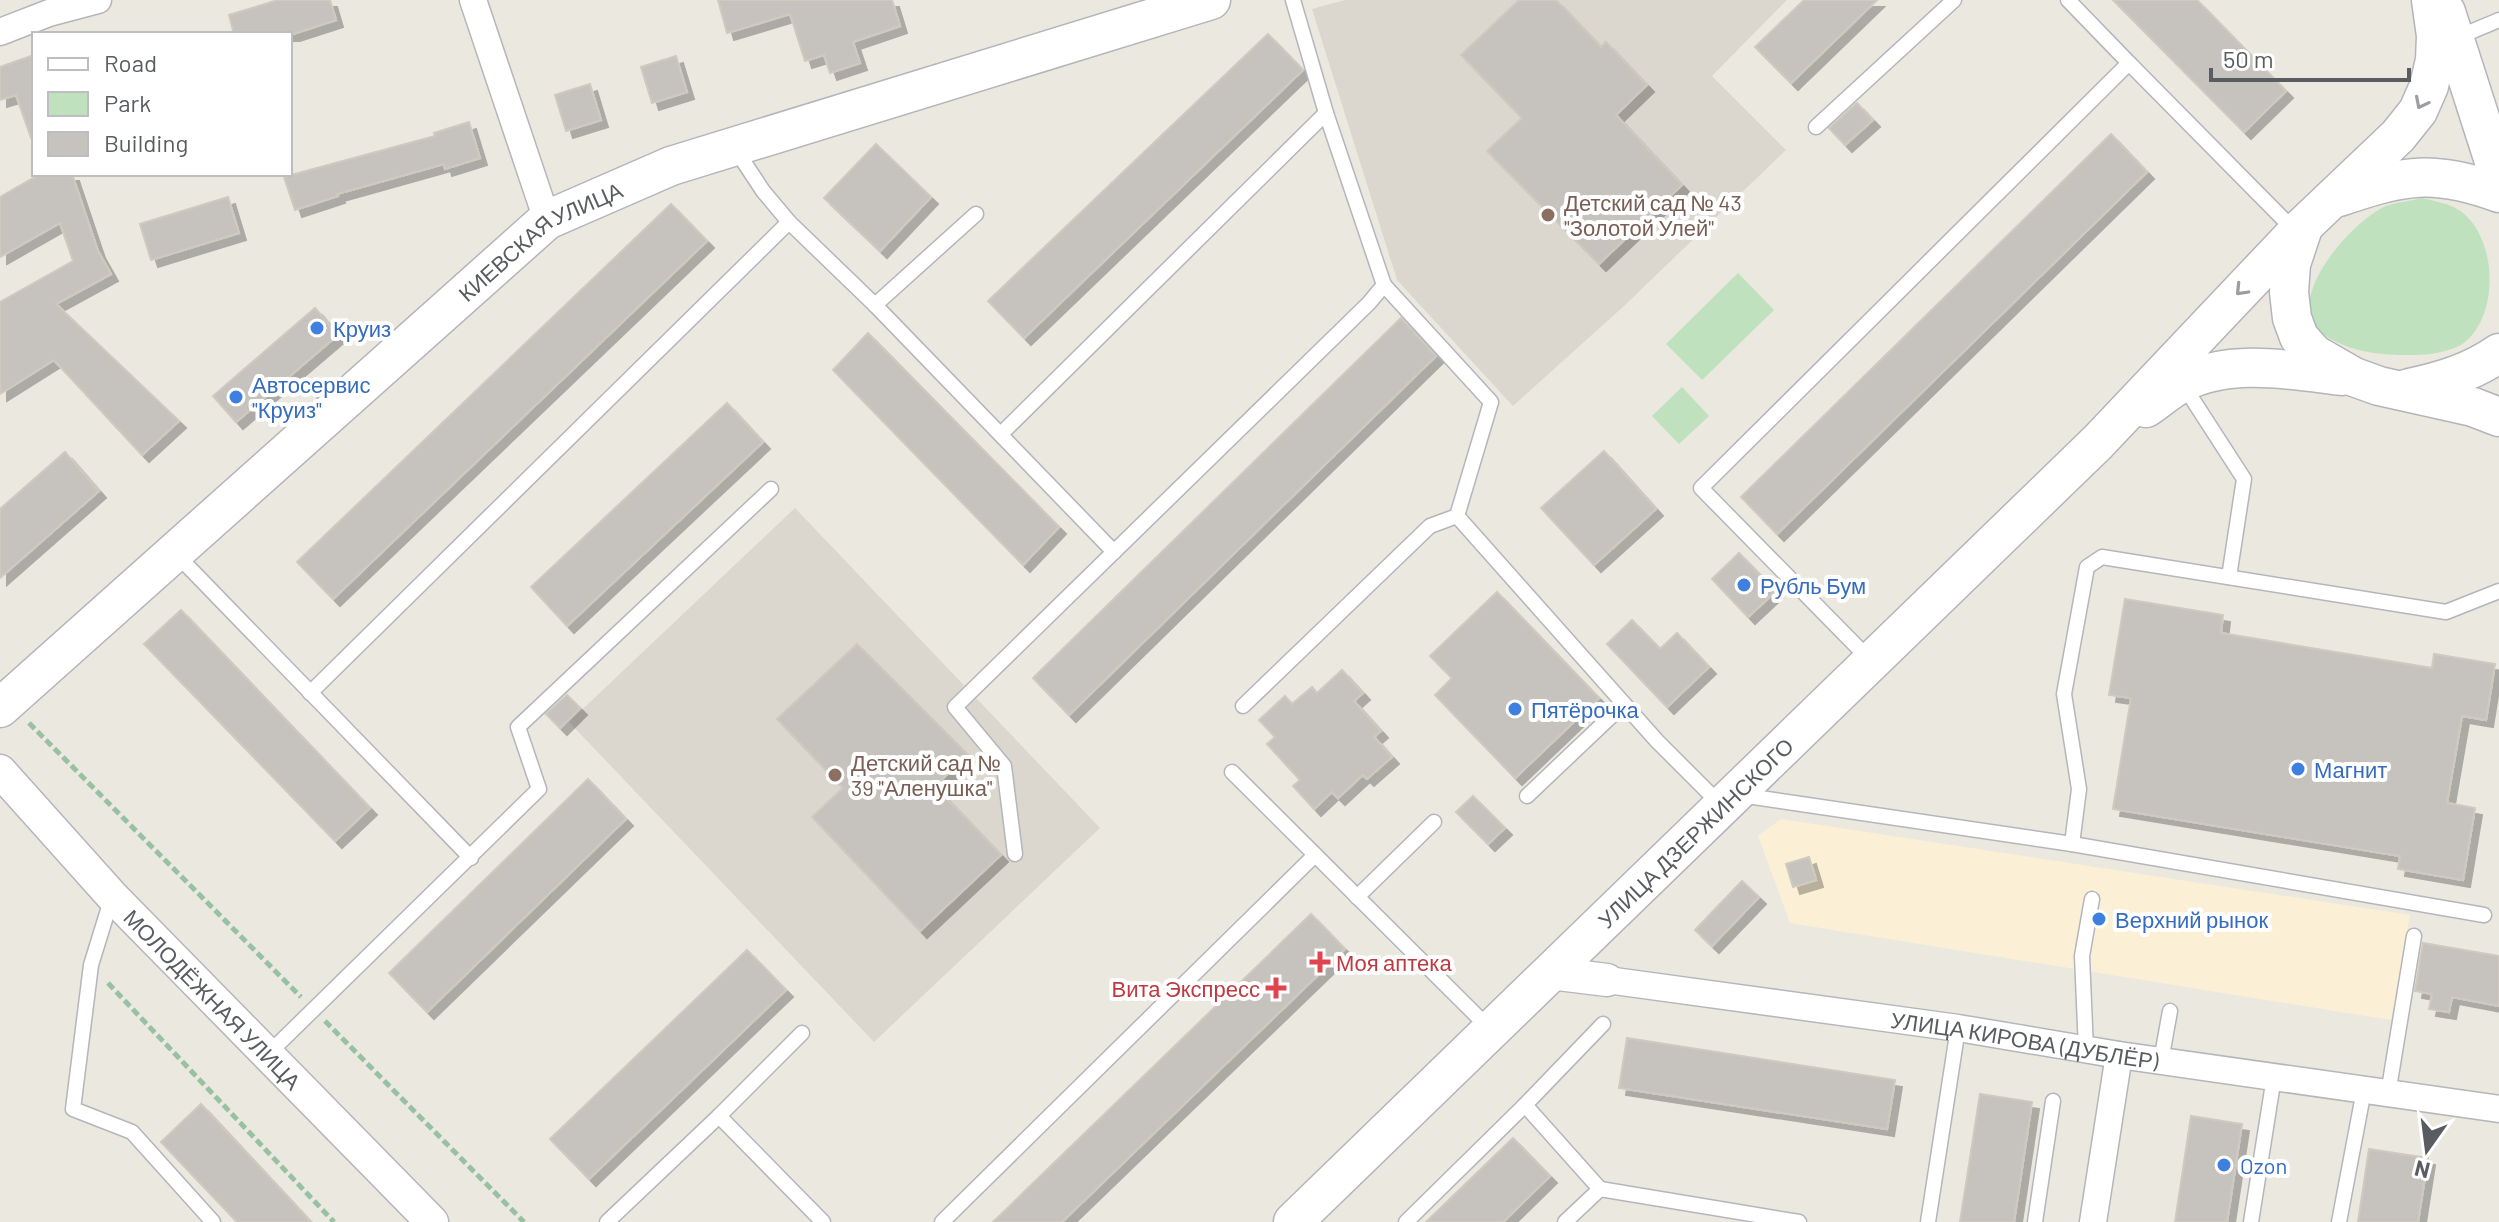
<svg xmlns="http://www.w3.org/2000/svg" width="2499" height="1222" viewBox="0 0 2499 1222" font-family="Barlow,sans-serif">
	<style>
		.commercial { fill: #fbf0d5 }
		.education { fill: #dbd7ce }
		.green { fill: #bfe1be }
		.building { fill: #c6c3be; stroke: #cfc9bf; stroke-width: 2; filter: url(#shadow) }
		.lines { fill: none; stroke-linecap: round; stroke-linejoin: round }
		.service-casing { stroke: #b3b6ba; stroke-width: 17 }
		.minor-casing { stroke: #b3b6ba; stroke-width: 29 }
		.tertiary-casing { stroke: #b3b6ba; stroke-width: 35 }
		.secondary-casing { stroke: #b2b5ba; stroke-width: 41 }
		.path { stroke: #98c1a1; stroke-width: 5; stroke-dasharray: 8 4; stroke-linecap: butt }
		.service { stroke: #fff; stroke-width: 14 }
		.minor { stroke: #fff; stroke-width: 26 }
		.tertiary { stroke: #fff; stroke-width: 32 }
		.secondary { stroke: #fff; stroke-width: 38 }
		.oneway { stroke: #9b9da0 }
		.education-dot { fill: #8d6e63; stroke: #fff; stroke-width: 3 }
		.shop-dot { fill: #3f7fe0; stroke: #fff; stroke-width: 3 }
		.health-dot { fill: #e0444e; stroke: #fff; stroke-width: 3 }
		.labels { text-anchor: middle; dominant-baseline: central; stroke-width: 8; stroke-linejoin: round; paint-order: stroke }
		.education-label { font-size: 22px; fill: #785e54; stroke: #fff; text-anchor: start }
		.street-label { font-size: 22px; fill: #595c60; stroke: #fff }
		.shop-label { font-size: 22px; fill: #366cbe; stroke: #fff; text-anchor: start }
		.health-label { font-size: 22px; fill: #be3a42; stroke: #fff; text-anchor: start }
	</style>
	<defs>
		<filter id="shadow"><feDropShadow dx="7" dy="7" stdDeviation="0" flood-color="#0004"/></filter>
	</defs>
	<rect width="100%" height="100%" fill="#ebe8e0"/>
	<!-- commercial -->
	<path class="commercial" d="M1781 819 2410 915 2391 1020 1790 923 1758 836Z"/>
	<!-- education -->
	<g class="education">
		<path d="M1345 0H1787L1712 76 1786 150 1624 306 1513 406 1397 280 1312 9Z"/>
		<path d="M795 508 1100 828 874 1042 569 722Z"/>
	</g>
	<!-- green -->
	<g class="green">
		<path d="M2422 198C2435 201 2451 204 2462 212 2499 242 2499 320 2461 345 2443 354 2426 355 2407 355 2386 355 2361 353 2341 344 2333 340 2321 335 2316 327 2288 292 2355 219 2386 206 2397 202 2411 201 2422 198Z"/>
		<path d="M1738 273 1774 310 1702 380 1666 344Z"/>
		<path d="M1682 387 1709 416 1679 444 1652 416Z"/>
	</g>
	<!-- building -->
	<g class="building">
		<path d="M278 0H330L336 20 293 34H234L229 15Z"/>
		<path d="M718 0H892L900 26 853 42 860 63 830 73 824 55 805 61 790 14 727 33Z"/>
		<path d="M1519 0H1556L1601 47 1606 42 1647 85 1616 115 1682 185 1599 264 1487 151 1522 118 1461 55Z"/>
		<path d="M1804 0H1877L1791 83 1755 47Z"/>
		<path d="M2113 0H2197L2286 91 2244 132Z"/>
		<path d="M1268 34 1303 70 1024 338 988 301Z"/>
		<path d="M34 55V138H31L16 95 0 100V67Z"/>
		<path d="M676 56 687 92 652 103 641 67Z"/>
		<path d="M590 84 601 120 566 131 555 95Z"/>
		<path d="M1857 103 1873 120 1845 145 1829 128Z"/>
		<path d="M469 122 480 158 445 169 444 164 337 194 338 196 295 210 284 177 435 136 434 133Z"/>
		<path d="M2111 134 2147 172 1777 534 1741 497Z"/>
		<path d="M876 144 931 197 880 251 824 198Z"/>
		<path d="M40 174H72L98 251 111 274 56 304 179 421 142 455 54 360 0 394V302L73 261 60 223 0 257V197Z"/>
		<path d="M228 197 239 233 151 260 140 224Z"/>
		<path d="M671 204 707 241 333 599 297 562Z"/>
		<path d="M315 308 338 335 236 422 213 396Z"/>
		<path d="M1401 318 1436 356 1069 715 1033 678Z"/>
		<path d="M868 333 1059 527 1023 565 833 370Z"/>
		<path d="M727 403 763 442 567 626 531 587Z"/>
		<path d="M1604 451 1656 509 1594 565 1541 508Z"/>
		<path d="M65 452 99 491 0 578V509Z"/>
		<path d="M1739 553 1776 591 1748 617 1712 579Z"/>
		<path d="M1497 592 1599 698 1515 778 1435 695 1452 678 1430 656Z"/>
		<path d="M2125 599 2223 615 2221 633 2432 668 2434 654 2495 664 2486 720 2462 716 2447 803 2475 808 2463 880 2398 869 2400 856 2113 809 2131 698 2109 695Z"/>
		<path d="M181 610 370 808 335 841 144 644Z"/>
		<path d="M1632 620 1660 649 1677 633 1709 667 1667 707 1607 644Z"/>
		<path d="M857 644 968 755 935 786 1001 855 920 931 812 817 843 788 777 719Z"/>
		<path d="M1342 670 1363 693 1354 701 1381 731 1374 737 1392 757 1367 779 1363 775 1338 798 1332 792 1314 809 1293 786 1300 780 1267 744 1275 737 1259 720 1285 696 1292 704 1312 687 1317 693Z"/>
		<path d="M567 695 580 708 560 728 546 714Z"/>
		<path d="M588 779 626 819 427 1012 389 973Z"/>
		<path d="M1473 796 1505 828 1488 844 1456 812Z"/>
		<path d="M1809 857 1816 880 1793 887 1786 864Z"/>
		<path d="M1742 881 1759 897 1712 946 1695 930Z"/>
		<path d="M1311 914 1345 949 1062 1222H993Z"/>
		<path d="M2423 943 2499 956V1006L2452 997 2449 1012 2429 1009 2432 994 2415 991Z"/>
		<path d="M747 950 786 990 589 1179 550 1139Z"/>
		<path d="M1627 1038 1895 1080 1887 1129 1619 1088Z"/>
		<path d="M1980 1094 2032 1102 2014 1222H1960Z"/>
		<path d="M201 1104 311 1222H237L161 1142Z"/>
		<path d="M2191 1116 2242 1124 2227 1222H2175Z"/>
		<path d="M1513 1138 1550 1176 1503 1222H1426Z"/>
		<path d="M2369 1149 2428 1158 2418 1222H2358Z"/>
	</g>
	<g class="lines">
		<defs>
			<g id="service">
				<path d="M2456 38 2499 20"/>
				<path d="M2129 63 2296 232"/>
				<path d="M1816 127 1954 0"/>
				<path d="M734 147 763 191 789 222 875 305 1114 552"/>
				<path d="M875 305 976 214"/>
				<path d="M2182 383 2244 479 2229 577"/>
				<path d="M1001 434 1326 113"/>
				<path d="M1457 516 1657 741 1721 805"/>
				<path d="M176 554 471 858"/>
				<path d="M1871 661 1701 488 2129 63 2068 0"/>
				<path d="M310 693 789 222"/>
				<path d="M1243 706 1430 526 1457 516 1491 402 1384 285"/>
				<path d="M1232 772 1491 1030"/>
				<path d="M1740 795 2072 844 2079 789 2064 694 2087 567 2102 557 2446 612 2499 591"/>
				<path d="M1527 796 1624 704"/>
				<path d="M2072 844 2484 915"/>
				<path d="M1015 854 1004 766 955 707 1369 303 1384 285 1326 113 1293 0"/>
				<path d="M112 897 91 965 73 1109 132 1132 213 1222"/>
				<path d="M1357 897 1434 822"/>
				<path d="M2086 1050 2082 956 2092 899"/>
				<path d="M267 1055 539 789 518 727 771 489"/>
				<path d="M2161 1061 2170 1011"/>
				<path d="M2388 1094 2414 936"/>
				<path d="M719 1116 802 1033"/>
				<path d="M1600 1189 1525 1105 1603 1024"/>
				<path d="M607 1222 719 1116 823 1222"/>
				<path d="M942 1222 1315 855"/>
				<path d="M1406 1222 1525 1105"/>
				<path d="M1565 1222 1600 1189 1799 1222"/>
				<path d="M1928 1222 1958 1028"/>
				<path d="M2035 1222 2053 1101"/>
				<path d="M2251 1222 2274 1077"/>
				<path d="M2339 1222 2364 1090"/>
			</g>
			<g id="minor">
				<path d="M473 0 547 220"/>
				<path d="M0 32 49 13 98 0"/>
				<path id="s1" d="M1607 980 1958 1028 2119 1055 2499 1109"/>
				<path d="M2093 1222 2119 1055"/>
			</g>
			<g id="tertiary">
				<path id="s2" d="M0 771 112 896 432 1222"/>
				<path d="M1550 973 1607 980"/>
			</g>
			<g id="secondary">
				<path d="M2446 12 2499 177"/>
				<path d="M2339 197C2404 175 2433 169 2499 193"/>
				<path d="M2303 228 2291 264 2289 292 2292 318 2299 337 2314 354 2354 377 2379 386 2473 407 2499 417"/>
				<path d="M2409 388C2442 381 2472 372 2499 353"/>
				<path d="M2146 408C2158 400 2169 390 2182 383 2230 358 2291 370 2342 376"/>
				<path id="s3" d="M0 708 547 220 671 166 1211 0"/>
				<path id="s4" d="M1293 1222 2098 442 2296 233 2398 136 2418 111 2429 86 2435 60 2436 36 2431 0"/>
			</g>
		</defs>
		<!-- service casing -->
		<use href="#service" class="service-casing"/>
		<!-- minor casing -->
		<use href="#minor" class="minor-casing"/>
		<!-- tertiary casing -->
		<use href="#tertiary" class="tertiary-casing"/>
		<!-- secondary casing -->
		<use href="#secondary" class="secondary-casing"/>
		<!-- path -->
		<g class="path">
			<path d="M29 723 301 997"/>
			<path d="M108 983 334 1222"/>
			<path d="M325 1021 524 1222"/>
		</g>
		<!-- service -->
		<use href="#service" class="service"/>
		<!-- minor -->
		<use href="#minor" class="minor"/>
		<!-- tertiary -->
		<use href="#tertiary" class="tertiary"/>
		<!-- secondary -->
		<use href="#secondary" class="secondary"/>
	</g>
	<!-- one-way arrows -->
	<defs><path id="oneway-chevron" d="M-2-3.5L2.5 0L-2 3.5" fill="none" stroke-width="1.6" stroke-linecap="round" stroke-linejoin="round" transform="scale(2)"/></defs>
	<g class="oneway">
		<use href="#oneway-chevron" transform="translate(2421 103) rotate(117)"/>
		<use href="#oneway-chevron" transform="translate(2241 290) rotate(134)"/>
	</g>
	<!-- markers -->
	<g class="education-dot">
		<circle cx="1548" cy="215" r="8"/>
		<circle cx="835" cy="775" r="8"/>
	</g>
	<g class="shop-dot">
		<circle cx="317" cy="328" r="8"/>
		<circle cx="236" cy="397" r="8"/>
		<circle cx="1744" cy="585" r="8"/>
		<circle cx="1515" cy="709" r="8"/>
		<circle cx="2298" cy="769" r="8"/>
		<circle cx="2099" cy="919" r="8"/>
		<circle cx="2224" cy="1165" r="8"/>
	</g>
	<g class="health-dot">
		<path d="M1316 950h8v8h8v8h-8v8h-8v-8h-8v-8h8z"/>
		<path d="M1272 976h8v8h8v8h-8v8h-8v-8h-8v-8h8z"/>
	</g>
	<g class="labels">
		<!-- education labels -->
		<g class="education-label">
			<text x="1564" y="202">Детский сад № 43<tspan x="1564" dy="25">"Золотой Улей"</tspan></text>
			<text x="851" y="762">Детский сад №<tspan x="851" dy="25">39 "Аленушка"</tspan></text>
		</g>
		<!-- street labels -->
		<g class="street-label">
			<text stroke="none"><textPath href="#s3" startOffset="716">КИЕВСКАЯ УЛИЦА</textPath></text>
			<text stroke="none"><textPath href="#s4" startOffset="560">УЛИЦА ДЗЕРЖИНСКОГО</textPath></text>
			<text stroke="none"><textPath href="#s2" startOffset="312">МОЛОДЁЖНАЯ УЛИЦА</textPath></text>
			<text stroke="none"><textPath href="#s1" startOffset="422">УЛИЦА КИРОВА (ДУБЛЁР)</textPath></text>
		</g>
		<!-- shop labels -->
		<g class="shop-label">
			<text x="333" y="328">Круиз</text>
			<text x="252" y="384">Автосервис<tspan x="252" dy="25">"Круиз"</tspan></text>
			<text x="1760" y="585">Рубль Бум</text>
			<text x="1531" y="709">Пятёрочка</text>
			<text x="2314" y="769">Магнит</text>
			<text x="2115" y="919">Верхний рынок</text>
			<text x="2240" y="1165">Ozon</text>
		</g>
		<!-- health labels -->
		<g class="health-label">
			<text x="1336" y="962">Моя аптека</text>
			<text x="1260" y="988" text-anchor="end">Вита Экспресс</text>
		</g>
	</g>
	<!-- legend -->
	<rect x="32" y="32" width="260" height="144" fill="#ffffff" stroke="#bdbebf" stroke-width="2"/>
	<rect x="48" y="58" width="40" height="12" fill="#ffffff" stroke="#bdbebf" stroke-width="2"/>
	<text x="104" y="72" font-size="24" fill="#595c60">Road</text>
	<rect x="48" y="92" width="40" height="24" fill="#bfe1be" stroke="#bdbebf" stroke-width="2"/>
	<text x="104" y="112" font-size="24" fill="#595c60">Park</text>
	<rect x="48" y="132" width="40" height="24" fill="#c6c3be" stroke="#bdbebf" stroke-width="2"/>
	<text x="104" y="152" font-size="24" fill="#595c60">Building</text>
	<!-- north arrow -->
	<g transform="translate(2427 1150) rotate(194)" stroke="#ffffff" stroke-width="6" paint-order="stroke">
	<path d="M0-6L14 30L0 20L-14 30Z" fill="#595c60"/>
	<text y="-12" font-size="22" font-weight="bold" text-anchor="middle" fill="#595c60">N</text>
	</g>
	<!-- scale -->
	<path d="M2211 68v12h198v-12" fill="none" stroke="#595c60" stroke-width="4"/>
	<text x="2223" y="68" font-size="24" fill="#595c60" stroke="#ffffff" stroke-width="6" paint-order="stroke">50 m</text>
</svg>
